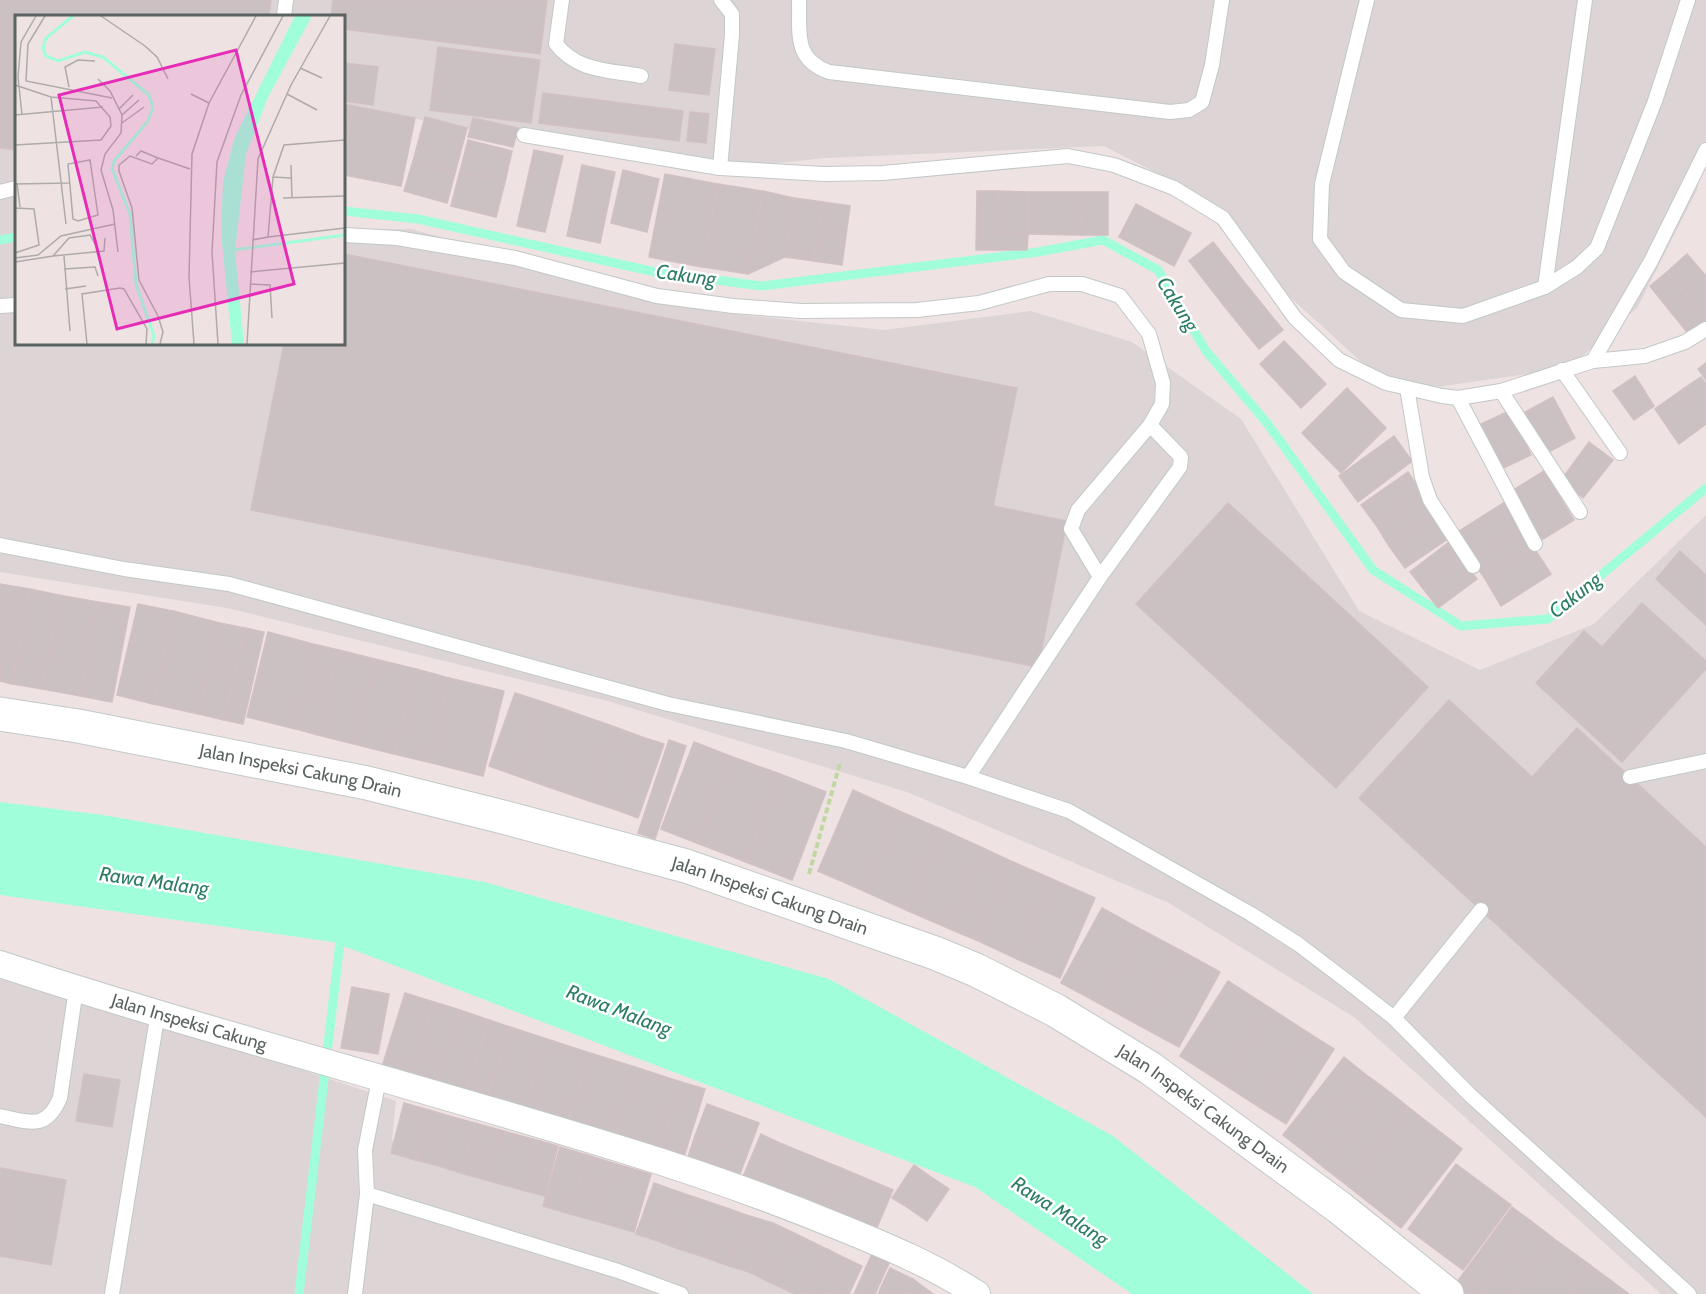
<svg xmlns="http://www.w3.org/2000/svg" width="1706" height="1294" viewBox="0 0 1706 1294" font-family="Cabin,sans-serif">
	<style>
		.industrial { fill: #dcd4d5 }
		.water { fill: #a0ffda }
		.lines { fill: none; stroke-linecap: round; stroke-linejoin: round }
		.stream { stroke: #a0ffda; stroke-width: 9 }
		.building { fill: #cbc0c2; stroke: #d2c0c3; stroke-width: 1.5 }
		.lane-casing { stroke: #c1c9c7; stroke-width: 16 }
		.street-casing { stroke: #c1c9c7; stroke-width: 28 }
		.secondary-casing { stroke: #c2cac8; stroke-width: 35 }
		.path { stroke: #c0d8a0; stroke-width: 4; stroke-dasharray: 6 3; stroke-linecap: butt }
		.lane { stroke: #fff; stroke-width: 14 }
		.street { stroke: #fff; stroke-width: 26 }
		.secondary { stroke: #fff; stroke-width: 33 }
		.labels { text-anchor: middle; dominant-baseline: central; stroke-width: 5; stroke-linejoin: round; paint-order: stroke }
		.street-label { font-size: 18px; fill: #5a6361; stroke: #fff }
		.water-label { font-size: 20px; font-style: italic; fill: #2d7d64; stroke: #fff }
		.inset-river { fill: none; stroke: #a0ffda; stroke-width: 3 }
		.inset-road { fill: none; stroke: #afabaa; stroke-width: 1.5 }
		.view { fill: #e62cb7; fill-opacity: 0.15; stroke: #e62cb7; stroke-width: 3 }
		.inset-edge { fill: none; stroke: #5a6361; stroke-width: 3 }
	</style>
	<rect width="100%" height="100%" fill="#eee2e2"/>
	<!-- industrial -->
	<g class="industrial">
		<path d="M0 0H1706V152L1697 190 1637 308 1569 368 1436 387 1379 378 1280 288 1204 197 1104 146 825 158 692 172 344 105V16H16V344H344V230L411 229 715 312 884 330 1031 311 1132 342 1241 419 1359 611 1480 670 1594 624 1706 515V1294H1661L1354 1017 1169 903 907 792 608 701 227 608 0 572Z"/>
		<path d="M0 970 396 1101 392 1140 430 1158 780 1277 822 1294H0Z"/>
	</g>
	<!-- water -->
	<path class="water" d="M0 802 103 815 484 882 829 979 1113 1136 1313 1294H1132L975 1187 333 942 0 895Z"/>
	<g class="lines">
		<!-- stream -->
		<g class="stream">
			<path d="M344 211 418 219 655 272 762 286 1038 252 1103 240 1158 270 1206 351 1267 423 1373 570 1461 626 1548 619 1706 488"/>
			<path d="M0 240 16 237"/>
			<path d="M299 1294 341 933"/>
		</g>
	</g>
	<!-- building -->
	<g class="building">
		<path d="M0 0H271L269 16H16V150L0 148Z"/>
		<path d="M333 0H547L540 54 344 29V16H331Z"/>
		<path d="M675 44 715 49 709 95 669 90Z"/>
		<path d="M438 47 540 60 531 123 430 110Z"/>
		<path d="M344 63 378 67 373 105 344 101Z"/>
		<path d="M543 93 683 111 679 141 539 123Z"/>
		<path d="M344 104 353 106 344 154Z"/>
		<path d="M353 106 415 118 401 186 344 175V154Z"/>
		<path d="M690 112 709 114 706 143 687 141Z"/>
		<path d="M425 117 467 128 455 173 413 161Z"/>
		<path d="M473 118 518 128 513 147 468 137Z"/>
		<path d="M468 140 512 151 505 182 460 171Z"/>
		<path d="M534 150 563 156 545 232 517 226Z"/>
		<path d="M413 161 455 173 447 203 404 191Z"/>
		<path d="M582 165 615 172 600 243 567 236Z"/>
		<path d="M623 170 659 179 647 232 611 223Z"/>
		<path d="M460 171 505 182 496 217 451 206Z"/>
		<path d="M665 174 718 184 702 267 649 257Z"/>
		<path d="M718 184 763 191 748 274 702 267Z"/>
		<path d="M763 191 794 198 785 257 748 274Z"/>
		<path d="M977 191H999L998 234H1028L1027 250H976Z"/>
		<path d="M999 191 1028 192V234H998Z"/>
		<path d="M1028 192H1082L1081 235 1028 234Z"/>
		<path d="M1082 192H1108V235H1081Z"/>
		<path d="M794 198 823 202 814 261 785 257Z"/>
		<path d="M823 202 850 206 842 265 814 261Z"/>
		<path d="M1136 204 1191 233 1174 266 1119 237Z"/>
		<path d="M1213 242 1231 265 1207 284 1189 261Z"/>
		<path d="M344 254 1017 388 993 506 1067 521 1038 667 251 510 284 344H344Z"/>
		<path d="M1687 254 1706 276V319L1667 272Z"/>
		<path d="M1231 265 1249 288 1225 307 1207 284Z"/>
		<path d="M1667 272 1706 319V322L1690 336 1650 286Z"/>
		<path d="M1249 288 1283 330 1259 349 1225 307Z"/>
		<path d="M1284 341 1326 384 1301 408 1260 364Z"/>
		<path d="M1706 363V380L1698 369Z"/>
		<path d="M1635 376 1654 406 1634 420 1613 391Z"/>
		<path d="M1701 377 1706 384V424L1683 389Z"/>
		<path d="M1347 388 1386 428 1341 473 1302 433Z"/>
		<path d="M1683 389 1706 424 1679 444 1655 409Z"/>
		<path d="M1553 397 1575 438 1547 453 1525 412Z"/>
		<path d="M1511 410 1531 455 1499 470 1479 425Z"/>
		<path d="M1394 436 1412 461 1358 502 1339 476Z"/>
		<path d="M1589 442 1613 460 1583 498 1562 479Z"/>
		<path d="M1544 471 1574 520 1540 541 1510 492Z"/>
		<path d="M1408 472 1422 493 1376 525 1361 505Z"/>
		<path d="M1422 493 1437 514 1389 546 1376 525Z"/>
		<path d="M1505 502 1521 528 1472 560 1456 533Z"/>
		<path d="M1228 503 1428 687 1336 788 1136 604Z"/>
		<path d="M1437 514 1452 536 1405 568 1389 546Z"/>
		<path d="M1521 528 1534 548 1485 579 1472 560Z"/>
		<path d="M1449 542 1459 556 1421 586 1410 572Z"/>
		<path d="M1534 548 1551 574 1501 606 1485 579Z"/>
		<path d="M1680 551 1706 575V625L1656 579Z"/>
		<path d="M1459 556 1477 579 1438 608 1421 586Z"/>
		<path d="M0 584 30 589 12 684 0 681Z"/>
		<path d="M30 589 59 595 42 689 12 684Z"/>
		<path d="M59 595 98 602 80 696 42 689Z"/>
		<path d="M98 602 130 607 112 702 80 696Z"/>
		<path d="M1642 603 1706 661V669L1622 762 1536 683 1584 631 1602 647Z"/>
		<path d="M138 604 173 611 153 704 117 695Z"/>
		<path d="M173 611 220 623 199 714 153 704Z"/>
		<path d="M220 623 245 628 224 720 199 714Z"/>
		<path d="M245 628 264 632 243 724 224 720Z"/>
		<path d="M268 632 317 645 296 729 247 717Z"/>
		<path d="M317 645 339 650 318 735 296 729Z"/>
		<path d="M339 650 375 659 354 744 318 735Z"/>
		<path d="M375 659 416 669 394 754 354 744Z"/>
		<path d="M416 669 449 678 428 762 394 754Z"/>
		<path d="M449 678 504 691 483 776 428 762Z"/>
		<path d="M515 693 546 703 520 777 489 766Z"/>
		<path d="M1449 700 1532 777 1577 728 1706 847V1117L1359 798Z"/>
		<path d="M546 703 615 727 589 801 520 777Z"/>
		<path d="M615 727 642 737 617 810 589 801Z"/>
		<path d="M642 737 664 744 638 818 617 810Z"/>
		<path d="M669 740 686 746 655 839 638 833Z"/>
		<path d="M694 742 730 756 697 843 661 829Z"/>
		<path d="M730 756 780 774 746 862 697 843Z"/>
		<path d="M780 774 826 792 792 880 746 862Z"/>
		<path d="M853 790 899 811 864 891 818 871Z"/>
		<path d="M899 811 941 829 906 910 864 891Z"/>
		<path d="M941 829 985 849 950 929 906 910Z"/>
		<path d="M985 849 1011 861 976 940 950 929Z"/>
		<path d="M1011 861 1052 879 1017 959 976 940Z"/>
		<path d="M1052 879 1095 898 1060 978 1017 959Z"/>
		<path d="M1102 908 1142 930 1102 1005 1061 983Z"/>
		<path d="M1142 930 1180 950 1140 1026 1102 1005Z"/>
		<path d="M1180 950 1220 972 1179 1047 1140 1026Z"/>
		<path d="M1228 981 1270 1008 1222 1083 1180 1056Z"/>
		<path d="M352 987 389 994 378 1054 341 1048Z"/>
		<path d="M405 993 434 1002 409 1079 381 1070Z"/>
		<path d="M434 1002 460 1010 435 1087 409 1079Z"/>
		<path d="M1270 1008 1307 1032 1259 1107 1222 1083Z"/>
		<path d="M460 1010 489 1020 464 1097 435 1087Z"/>
		<path d="M489 1020 510 1027 485 1104 464 1097Z"/>
		<path d="M510 1027 547 1039 522 1115 485 1104Z"/>
		<path d="M1307 1032 1334 1049 1286 1124 1259 1107Z"/>
		<path d="M547 1039 590 1053 566 1129 522 1115Z"/>
		<path d="M590 1053 635 1067 611 1144 566 1129Z"/>
		<path d="M1344 1057 1365 1074 1305 1152 1283 1135Z"/>
		<path d="M635 1067 681 1082 656 1158 611 1144Z"/>
		<path d="M84 1074 120 1080 112 1127 76 1121Z"/>
		<path d="M1365 1074 1383 1087 1322 1166 1305 1152Z"/>
		<path d="M681 1082 705 1089 681 1166 656 1158Z"/>
		<path d="M1383 1087 1408 1107 1348 1186 1322 1166Z"/>
		<path d="M404 1103 429 1110 416 1160 391 1153Z"/>
		<path d="M707 1104 759 1123 747 1155 695 1136Z"/>
		<path d="M1408 1107 1462 1149 1401 1228 1348 1186Z"/>
		<path d="M429 1110 449 1116 436 1165 416 1160Z"/>
		<path d="M449 1116 475 1123 461 1173 436 1165Z"/>
		<path d="M475 1123 500 1130 486 1180 461 1173Z"/>
		<path d="M500 1130 540 1141 526 1191 486 1180Z"/>
		<path d="M761 1134 782 1144 762 1193 740 1184Z"/>
		<path d="M695 1136 747 1155 738 1179 687 1160Z"/>
		<path d="M540 1141 558 1146 545 1196 526 1191Z"/>
		<path d="M782 1144 841 1168 820 1218 762 1193Z"/>
		<path d="M560 1147 587 1155 570 1214 543 1206Z"/>
		<path d="M587 1155 613 1163 596 1221 570 1214Z"/>
		<path d="M613 1163 651 1174 634 1232 596 1221Z"/>
		<path d="M1456 1164 1511 1205 1463 1270 1408 1229Z"/>
		<path d="M914 1165 928 1175 907 1207 892 1198Z"/>
		<path d="M0 1168 66 1180 51 1265 0 1256Z"/>
		<path d="M841 1168 893 1190 872 1239 820 1218Z"/>
		<path d="M928 1175 949 1189 927 1221 907 1207Z"/>
		<path d="M654 1183 676 1191 658 1241 636 1234Z"/>
		<path d="M676 1191 694 1197 676 1248 658 1241Z"/>
		<path d="M694 1197 724 1207 707 1258 676 1248Z"/>
		<path d="M724 1207 746 1215 729 1266 707 1258Z"/>
		<path d="M1512 1207 1531 1221 1478 1294H1466L1454 1286Z"/>
		<path d="M746 1215 773 1223 749 1272 729 1266Z"/>
		<path d="M1531 1221 1553 1238 1512 1294H1478Z"/>
		<path d="M773 1223 794 1233 771 1283 749 1272Z"/>
		<path d="M794 1233 827 1249 806 1294H795L771 1283Z"/>
		<path d="M1553 1238 1590 1265 1569 1294H1512Z"/>
		<path d="M827 1249 847 1259 830 1294H806Z"/>
		<path d="M872 1254 889 1263 875 1294H854Z"/>
		<path d="M847 1259 862 1266 849 1294H830Z"/>
		<path d="M1590 1265 1629 1294H1569Z"/>
		<path d="M890 1268 913 1279 906 1294H878Z"/>
		<path d="M913 1279 933 1294H906Z"/>
	</g>
	<g class="lines">
		<defs>
			<g id="lane">
				<path d="M562 0 556 44C578 72 609 70 641 76"/>
				<path d="M799 0C800 33 793 59 829 72L1170 112 1189 110 1202 102 1212 65 1222 0"/>
				<path d="M1367 0 1322 184 1320 239 1344 272 1401 310 1463 316 1545 287 1577 267 1597 248 1655 101 1688 0"/>
				<path d="M284 16 286 0"/>
				<path d="M524 135 720 168 824 174 883 173 1068 156 1114 165 1174 188 1223 218 1295 318 1339 360 1386 383 1442 396 1458 398 1501 391 1593 361 1645 356 1685 342 1706 329"/>
				<path d="M720 168 732 35V14L721 0"/>
				<path d="M0 192 16 188"/>
				<path d="M344 235 397 238 515 258 657 296 733 306 801 311 917 310 979 303 1049 284H1082L1120 296 1149 334 1163 383 1162 404 1150 425 1078 510 1071 529 1100 577 1180 467 1181 457 1150 425"/>
				<path d="M1545 287 1585 0"/>
				<path d="M0 306 16 305"/>
				<path d="M1593 361 1651 261 1706 150"/>
				<path d="M1562 370 1620 453"/>
				<path d="M1407 388 1422 477 1430 500 1473 566"/>
				<path d="M1501 391 1580 512"/>
				<path d="M1458 398 1535 544"/>
				<path d="M0 545 124 569 229 584 668 704 846 741 968 777 1069 811 1251 914 1298 944 1348 982 1394 1018 1470 1095 1689 1294"/>
				<path d="M968 777 1100 577"/>
				<path d="M1630 777 1706 761"/>
				<path d="M1394 1018 1481 910"/>
				<path d="M379 1079 365 1150 367 1194 618 1271 681 1294"/>
				<path d="M0 1116C29 1122 46 1131 60 1098L76 989"/>
				<path d="M112 1294 158 1012"/>
				<path d="M355 1294 367 1194"/>
			</g>
			<g id="street">
				<path id="s1" d="M0 964C207 1032 419 1086 627 1151 702 1174 769 1198 842 1228 889 1247 934 1266 977 1294"/>
			</g>
			<g id="secondary">
				<path id="s2" d="M0 714 78 726 367 783 499 816 686 866 935 953 976 970 1055 1010 1150 1068 1340 1208 1447 1294"/>
			</g>
		</defs>
		<!-- lane casing -->
		<use href="#lane" class="lane-casing"/>
		<!-- street casing -->
		<use href="#street" class="street-casing"/>
		<!-- secondary casing -->
		<use href="#secondary" class="secondary-casing"/>
		<!-- path -->
		<path class="path" d="M809 874 840 763"/>
		<!-- lane -->
		<use href="#lane" class="lane"/>
		<!-- street -->
		<use href="#street" class="street"/>
		<!-- secondary -->
		<use href="#secondary" class="secondary"/>
	</g>
	<g class="labels">
		<!-- street labels -->
		<g class="street-label">
			<text stroke="none"><textPath href="#s2" startOffset="306">Jalan Inspeksi Cakung Drain</textPath></text>
			<text stroke="none"><textPath href="#s2" startOffset="792">Jalan Inspeksi Cakung Drain</textPath></text>
			<text stroke="none"><textPath href="#s1" startOffset="198">Jalan Inspeksi Cakung</textPath></text>
			<text stroke="none"><textPath href="#s2" startOffset="1278">Jalan Inspeksi Cakung Drain</textPath></text>
		</g>
		<!-- water labels -->
		<g class="water-label">
			<text transform="translate(686 275) rotate(8)">Cakung</text>
			<text transform="translate(1178 304) rotate(58)">Cakung</text>
			<text transform="translate(1575 595) rotate(-38)">Cakung</text>
			<text transform="translate(154 881) rotate(8)">Rawa Malang</text>
			<text transform="translate(619 1010) rotate(21)">Rawa Malang</text>
			<text transform="translate(1060 1211) rotate(33)">Rawa Malang</text>
		</g>
	</g>
	<!-- overview -->
	<g transform="translate(15 15)">
		<rect width="330" height="330" fill="#eee2e2"/>
		<path d="M280 1H297L253 82 231 139 220 236 229 329H217L206 217 208 167 220 122Z" fill="#a0ffda"/>
		<path class="inset-river" d="M58 1 31 23 28 33 31 41 43 46 70 37 88 42 134 80 138 92 133 106 99 146 97 154 115 199 121 269 139 321 137 329M218 235 330 220"/>
		<path class="inset-road" d="M30 1 13 29 11 66 97 83M86 1 130 31 142 42 153 64M330 26V112M285 53 307 63M83 64 95 76 107 100 106 118 90 139 86 155 98 195 103 237M0 70 36 82 81 86 95 102 96 111 86 125 0 130M54 72 50 52 63 45 80 46M176 79 194 88M272 79 302 95M36 82 51 209M104 94 118 80M0 100 88 92M7 100 3 62 6 27 21 1M107 100 124 85M107 108 129 92M121 141 126 136 143 143 137 149 115 141 104 150V156L117 193 124 265 143 301 148 317 145 329M143 143 175 154M75 145 83 200 63 206 58 204 53 149ZM276 150 277 183M258 162 276 163M2 168 5 192M0 169 54 168M268 183 330 181M0 193 19 194 24 230 0 238M253 222 330 213M237 225 253 222 258 162 269 130 330 125M38 241 89 236 90 223M49 241 55 316M0 243 23 240 46 221 100 209M0 247 38 241 54 223 75 220 80 229M49 254 80 252 83 261M235 257 330 248M235 269 255 270 257 303M50 274 71 271M72 329 67 279 105 273 109 274 132 314 131 329M179 329 174 262 177 139 194 88 241 1M203 329 197 237 202 147 226 80 268 1M232 329 243 144 276 70 315 1"/>
		<path class="view" d="M221 35 279 269 102 314 44 80Z"/>
		<rect width="330" height="330" class="inset-edge"/>
	</g>
</svg>
